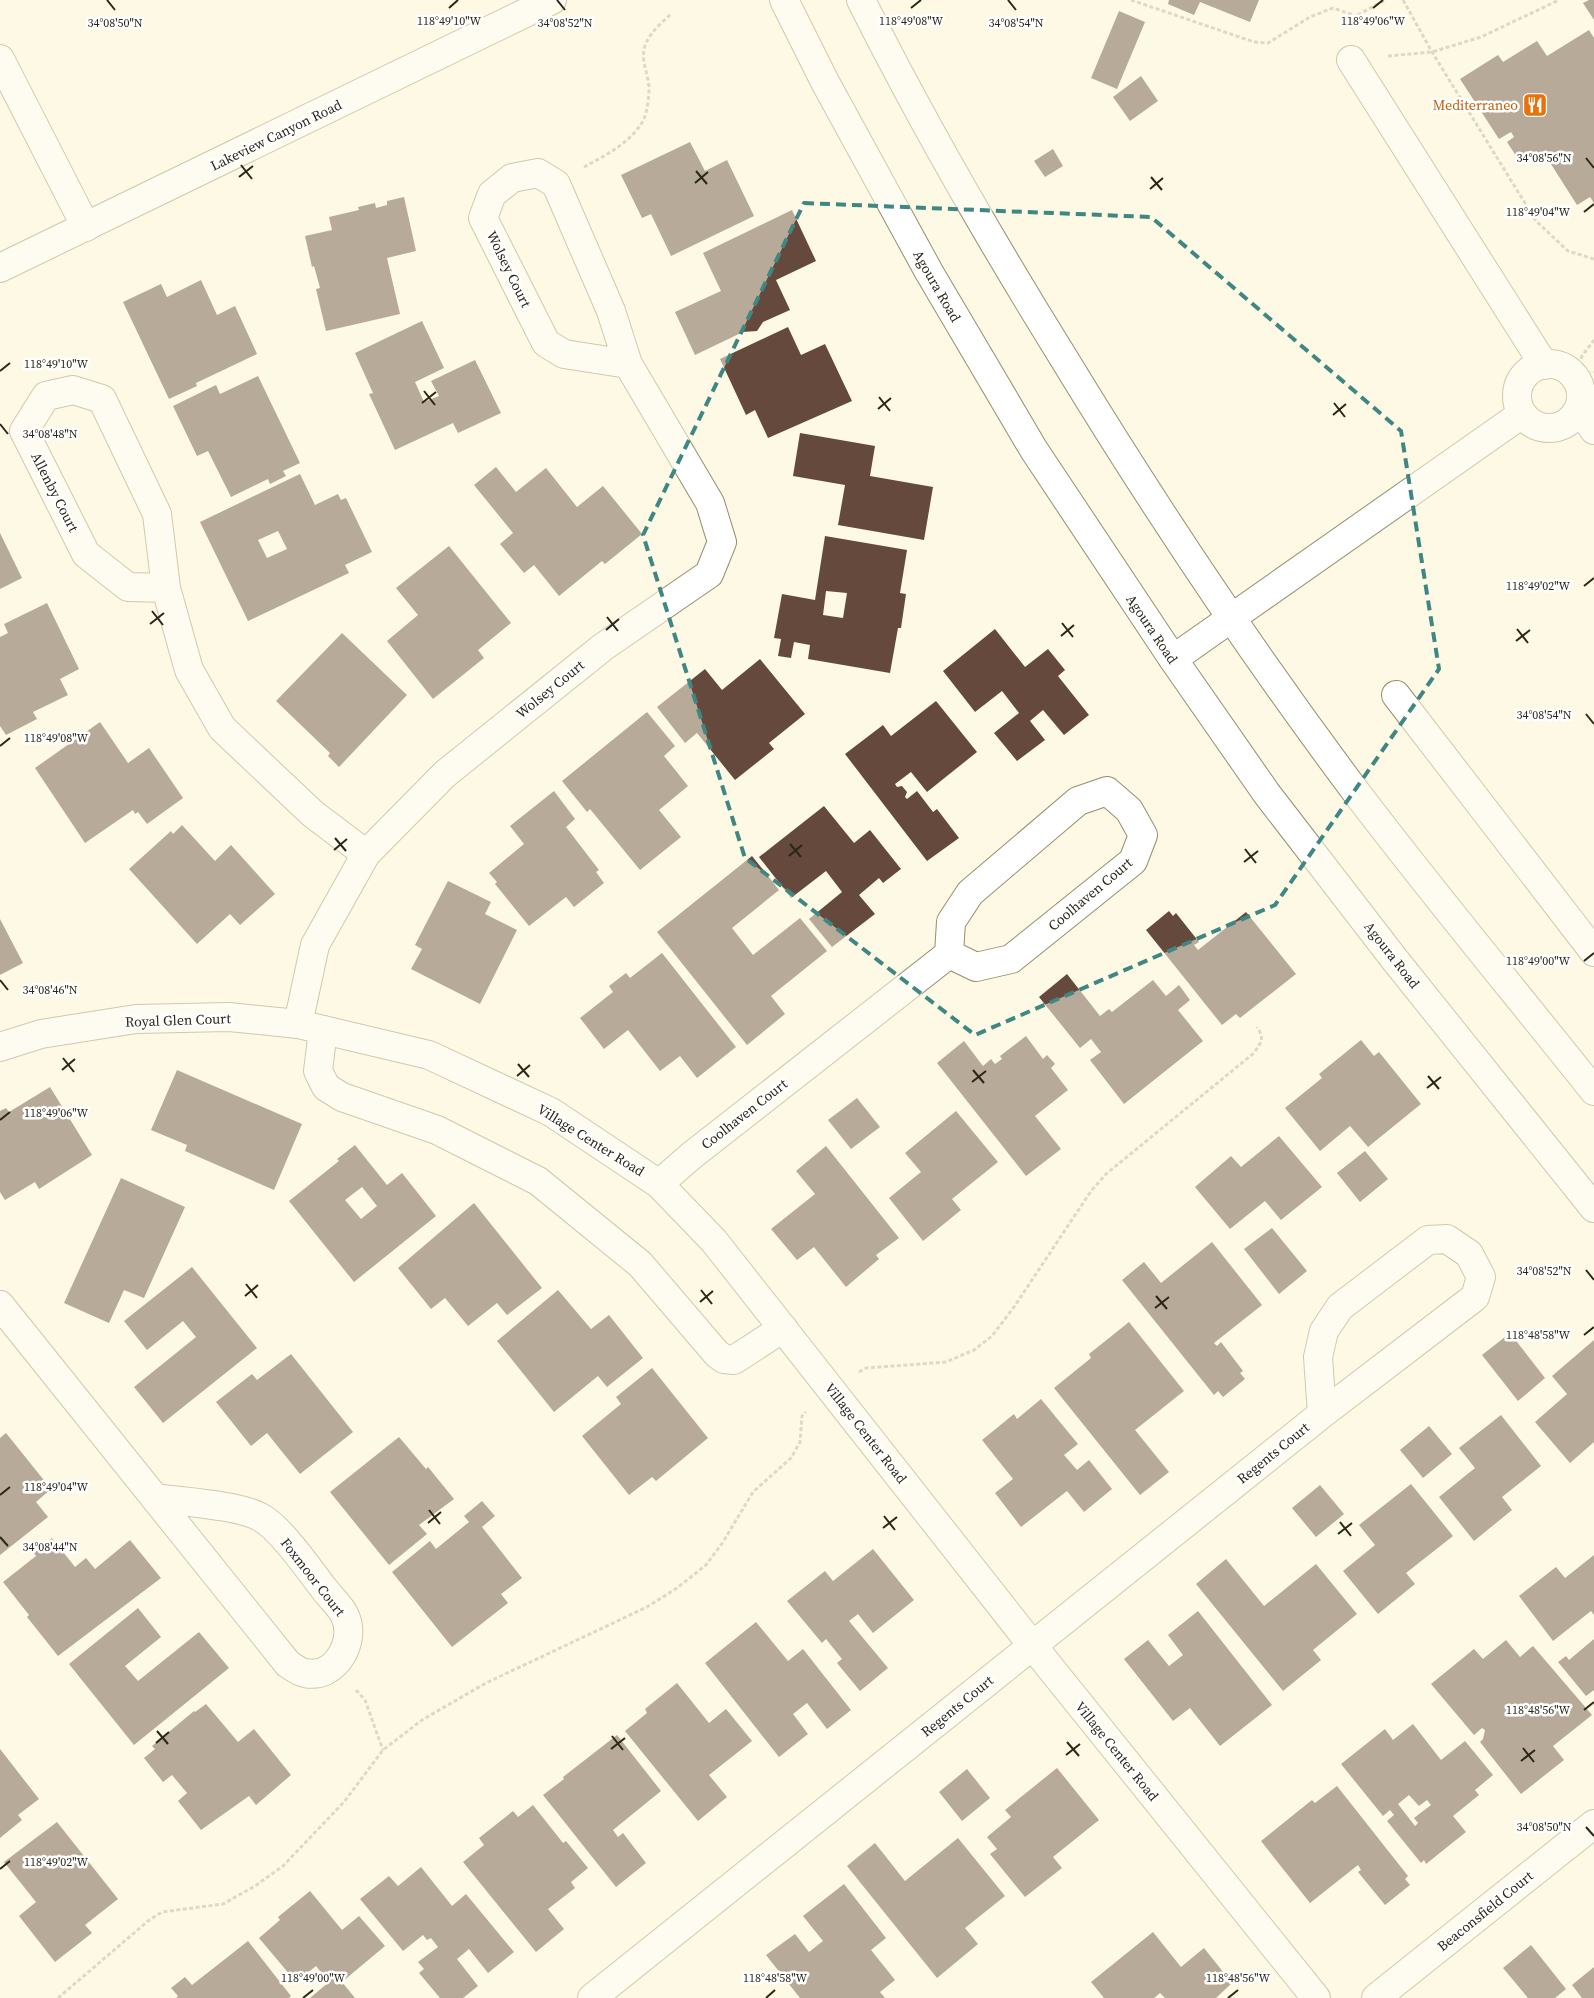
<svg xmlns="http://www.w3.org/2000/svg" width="1594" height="1998" viewBox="0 0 1594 1998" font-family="'Source Serif 4',serif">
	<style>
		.building { fill: #65493c; fill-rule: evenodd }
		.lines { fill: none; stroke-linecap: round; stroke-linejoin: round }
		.minor-casing { stroke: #968e6d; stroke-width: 30 }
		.major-casing { stroke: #968e6d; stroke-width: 30 }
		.path { stroke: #b5b19e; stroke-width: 3; stroke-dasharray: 4 2.5; stroke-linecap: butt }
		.minor { stroke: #fff; stroke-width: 28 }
		.major { stroke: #fff; stroke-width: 28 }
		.marked { fill: none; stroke: #3f8784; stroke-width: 4; stroke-dasharray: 10 6; stroke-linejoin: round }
		.ticks { fill: none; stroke: #2a2619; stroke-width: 2 }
		.labels { text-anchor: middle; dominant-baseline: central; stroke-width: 5; stroke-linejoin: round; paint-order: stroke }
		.food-label { font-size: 14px; fill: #c56008; stroke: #fff; text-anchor: end }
		.street-label { font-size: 14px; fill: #2a2619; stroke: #fff }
		.ticks-label { font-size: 12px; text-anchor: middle; fill: #2a2619; stroke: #fff; stroke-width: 5; stroke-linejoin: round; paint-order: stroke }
	</style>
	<rect width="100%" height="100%" fill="#fef9e4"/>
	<!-- building -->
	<g class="building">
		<path d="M1169 0H1259L1250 22 1200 2 1194 15 1168 4Z"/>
		<path d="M1589 0H1594V20L1583 3Z"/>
		<path d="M1119 11 1145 22 1117 89 1091 78Z"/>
		<path d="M1589 30 1594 38V203L1590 197 1577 205 1549 161 1544 163 1537 151 1520 162 1507 142 1514 137 1511 132 1499 139 1460 79 1498 55 1503 62 1537 41 1547 56Z"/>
		<path d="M1141 76 1158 101 1130 121 1113 97Z"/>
		<path d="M690 142 705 171 727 160 754 216 671 256 651 214 642 218 621 175Z"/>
		<path d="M1053 149 1063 166 1045 177 1034 161Z"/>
		<path d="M404 197 416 251 387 258 400 314 326 331 316 289 320 288 314 266 312 267 305 236 332 230 329 217 359 210 358 207 375 203 376 208 387 205V201Z"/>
		<path d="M792 210 816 261 776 280 790 310 763 322 757 331 743 332 695 355 675 312 721 291 703 253Z"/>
		<path d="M201 280 217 315 235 306 257 354 196 383 197 386 169 399 123 302 161 284 167 297Z"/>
		<path d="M422 321 444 368 415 382 424 402 439 396 431 381 475 360 501 413 458 433 453 423 395 450 369 394 373 393 355 353Z"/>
		<path d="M788 327 801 355 825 344 852 401 768 438 755 410 746 415 720 359Z"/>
		<path d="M258 376 300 463 283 471 286 476 270 484 268 479 231 497 208 451 197 456 173 406 216 385 220 394Z"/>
		<path d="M800 433 875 446 870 476 933 487 924 540 838 525 845 485 793 476Z"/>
		<path d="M496 467 516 492 546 468 577 507 603 486 642 534 605 564 602 561 559 596 534 565 524 573 500 544 513 533 474 485Z"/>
		<path d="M300 474 315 505 338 494 341 500 346 498 372 552 345 565 349 573 248 621 200 522ZM278 531 287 549 267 558 258 540Z"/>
		<path d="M0 533 22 578 0 589Z"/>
		<path d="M825 536 907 550 900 593 906 594 901 628H898L890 673 808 659 810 645 794 642 791 658 778 656 781 639 774 638 782 594 815 600ZM826 591 847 593 843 618 823 615Z"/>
		<path d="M449 546 511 623 478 650 484 658 433 699 387 641 418 615 396 588Z"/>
		<path d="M47 603 79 669 60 679 68 695 33 712 37 719 6 735 0 726V637L8 633 4 624Z"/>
		<path d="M995 629 1025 667 1048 649 1065 670 1058 676 1089 715 1064 735 1043 710 1030 721 1045 740 1017 761 994 733 1019 713 1002 691 975 712 943 671Z"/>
		<path d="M342 633 407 695 339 767 328 756 330 753 276 701Z"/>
		<path d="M760 659 805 714 769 743 774 749 735 780 697 733 685 743 657 707 705 669 722 690Z"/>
		<path d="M936 701 977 752 927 792 911 772 895 784 897 787 902 786 907 792 905 797 907 799 917 791 933 812 937 809 959 838 927 861 845 754 883 725 891 736Z"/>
		<path d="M647 712 675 746 664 756 688 786 659 810 681 837 640 870 590 809 587 812 562 781Z"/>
		<path d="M100 722 128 763 149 748 183 798 147 824 138 812 135 814 133 810 85 843 35 768Z"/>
		<path d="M554 791 575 819 566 827 599 870 596 872 604 883 574 907 566 897 529 926 495 884 497 882 489 873 524 844 510 826Z"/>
		<path d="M824 806 854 843 870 830 901 869 883 883 879 878 859 895 875 914 832 947 809 919 842 892 826 871 791 898 759 857Z"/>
		<path d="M182 825 215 861 231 845 275 894 240 925 230 914 197 944 129 869 171 831 173 834Z"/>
		<path d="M752 856 779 890 732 928 753 955 800 918 827 951 771 996 785 1014 747 1045 657 932Z"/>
		<path d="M448 881 491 902 485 914 517 930 480 1004 411 969 422 949 415 945Z"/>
		<path d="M1169 911 1173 916 1176 913 1199 942 1194 945 1198 950 1246 912 1296 974 1240 1018 1236 1014 1222 1025 1146 930Z"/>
		<path d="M0 919 23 963 0 975Z"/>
		<path d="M662 953 736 1047 697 1078 680 1056 660 1071 628 1030 604 1049 580 1018 613 992 609 986 626 973 630 978Z"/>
		<path d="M1067 974 1100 1016 1109 1009 1112 1012 1153 980 1166 996 1179 985 1190 1000 1178 1010 1203 1041 1124 1104 1090 1060 1101 1052 1091 1039 1080 1048 1039 997Z"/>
		<path d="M1026 1036 1043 1059 1047 1055 1055 1064 1051 1068 1068 1090 1035 1116 1061 1149 1026 1176 937 1063 964 1041 983 1066 991 1059 995 1064 1002 1059 1000 1056Z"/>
		<path d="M1361 1040 1374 1056 1379 1052 1421 1104 1368 1147 1350 1126 1320 1151 1285 1108 1322 1078 1319 1074Z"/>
		<path d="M177 1070 302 1124 274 1190 185 1151 187 1145 151 1130Z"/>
		<path d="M50 1087 92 1155 39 1189 35 1182 5 1200 0 1192V1111L6 1108 9 1112Z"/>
		<path d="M857 1098 880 1127 851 1149 828 1120Z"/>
		<path d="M956 1111 998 1162 952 1199 961 1210 923 1241 889 1198 921 1172 905 1153Z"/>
		<path d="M1279 1136 1322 1187 1281 1220 1265 1201 1230 1229 1195 1187 1231 1156 1241 1167Z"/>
		<path d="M355 1145 387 1185 402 1173 436 1216 354 1282 289 1201 339 1161 337 1159ZM362 1187 377 1206 361 1219 345 1200Z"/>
		<path d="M826 1146 899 1238 876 1255 879 1259 846 1287 814 1247 797 1260 771 1229 815 1194 796 1171Z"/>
		<path d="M1365 1151 1388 1179 1360 1202 1337 1173Z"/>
		<path d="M121 1178 185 1207 144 1298 124 1290 109 1323 64 1303Z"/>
		<path d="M474 1203 542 1288 507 1315 497 1303 468 1326 445 1298 431 1309 398 1268Z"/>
		<path d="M1272 1228 1307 1271 1279 1294 1244 1249Z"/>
		<path d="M1212 1242 1262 1305 1214 1343 1217 1346 1221 1342 1243 1371 1240 1373 1245 1379 1223 1397 1218 1391 1214 1395 1122 1280 1144 1262 1161 1283Z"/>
		<path d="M192 1267 257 1348 163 1423 134 1387 196 1337 183 1321 147 1350 124 1321Z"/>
		<path d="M558 1290 591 1329 609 1315 643 1358 607 1387 598 1376 554 1412 497 1341Z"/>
		<path d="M1129 1322 1184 1391 1135 1430 1169 1472 1140 1495 1054 1388 1091 1358 1089 1354Z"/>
		<path d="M1510 1333 1545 1378 1518 1401 1482 1355Z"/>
		<path d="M1594 1340V1442L1570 1463 1535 1422 1567 1394 1552 1376Z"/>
		<path d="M291 1354 353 1432 300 1474 267 1433 251 1446 216 1402 252 1374 257 1380Z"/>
		<path d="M652 1368 708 1438 656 1481 652 1477 629 1495 582 1436 621 1404 616 1397Z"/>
		<path d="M1041 1399 1078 1444 1064 1455 1077 1470 1089 1460 1112 1489 1084 1512 1067 1491 1021 1527 995 1493 1013 1479 982 1440 1014 1414 1017 1419Z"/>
		<path d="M1501 1415 1541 1466 1502 1497 1512 1510 1474 1541 1439 1497 1475 1468 1459 1448Z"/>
		<path d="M1429 1426 1452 1454 1423 1478 1400 1450Z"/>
		<path d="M6 1433 51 1489 36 1502 48 1517 0 1555V1438Z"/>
		<path d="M399 1437 426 1469 428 1467 454 1499 419 1525 427 1534 389 1565 330 1492Z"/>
		<path d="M1411 1484 1453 1536 1406 1573 1415 1584 1378 1614 1343 1571 1375 1545 1359 1525Z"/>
		<path d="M1320 1485 1344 1514 1316 1537 1292 1508Z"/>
		<path d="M482 1501 495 1516 482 1527 522 1578 501 1594 508 1603 452 1647 392 1572 430 1541 436 1549 469 1522 464 1516Z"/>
		<path d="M52 1538 75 1567 86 1558 95 1569 130 1540 161 1578 58 1656 27 1617 29 1615 3 1582 36 1556 34 1553Z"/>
		<path d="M873 1549 914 1600 873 1633 858 1614 849 1621 888 1668 860 1691 837 1663 842 1659 826 1639 822 1643 787 1601 825 1571 833 1581Z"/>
		<path d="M1594 1555V1615L1591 1611 1553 1641 1519 1596 1556 1567 1565 1578Z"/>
		<path d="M1226 1559 1264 1606 1316 1564 1357 1614 1313 1650 1321 1660 1283 1691 1196 1584Z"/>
		<path d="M138 1608 161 1637 125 1666 138 1681 199 1632 229 1668 134 1745 69 1664Z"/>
		<path d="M1198 1611 1272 1705 1220 1746 1190 1708 1173 1721 1124 1659 1148 1640 1169 1666 1183 1655 1168 1635Z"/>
		<path d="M756 1622 788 1661 803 1649 851 1710 827 1729 807 1703 793 1714 808 1734 779 1757 705 1663Z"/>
		<path d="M1594 1639V1690L1586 1696 1558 1662 1566 1656 1569 1660Z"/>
		<path d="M1506 1640 1520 1657 1533 1646 1592 1715 1553 1746 1564 1760 1521 1794 1480 1742 1483 1739 1485 1730 1482 1728 1474 1735 1431 1684 1474 1649 1483 1659Z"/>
		<path d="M677 1683 709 1723 726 1709 752 1741 709 1775 727 1797 698 1821 625 1731 647 1713 645 1709Z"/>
		<path d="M206 1704 238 1742 254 1729 291 1775 256 1805 249 1796 201 1830 178 1801 187 1793 172 1775 163 1782 144 1758 155 1749 152 1746 194 1711 195 1712Z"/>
		<path d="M1413 1724 1441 1760 1465 1741 1493 1775 1475 1790 1479 1795 1453 1816 1466 1832 1426 1864 1424 1860 1421 1863 1387 1821 1394 1815 1390 1810 1383 1816 1341 1764 1385 1729 1393 1740ZM1409 1795 1419 1806 1427 1800 1431 1805 1414 1818 1418 1823 1415 1826 1398 1804Z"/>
		<path d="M617 1735 661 1791 613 1830 618 1837 623 1833 646 1863 616 1887 543 1795 564 1779 563 1777Z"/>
		<path d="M0 1749 39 1799 18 1815 22 1820 0 1838Z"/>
		<path d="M1057 1768 1099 1820 1053 1857 1062 1868 1025 1897 990 1854 997 1849 987 1837 1011 1817 1005 1810Z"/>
		<path d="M967 1769 990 1798 962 1821 939 1792Z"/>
		<path d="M1337 1786 1408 1876 1405 1879 1410 1885 1385 1905 1358 1872 1361 1870 1358 1865 1310 1903 1261 1841 1312 1800 1315 1803Z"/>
		<path d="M533 1805 563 1843 566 1841 588 1868 571 1882 575 1888 548 1909 564 1929 536 1952 463 1862 484 1845 479 1838 513 1811 518 1817Z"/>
		<path d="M57 1822 118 1899 85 1925 92 1933 55 1962 19 1916 36 1902 4 1862Z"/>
		<path d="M958 1838 1005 1896 965 1928 978 1944 937 1978 847 1866 875 1843 905 1881Z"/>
		<path d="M421 1867 452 1906 466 1894 514 1952 488 1973 469 1949 457 1959 478 1986 463 1998H440L419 1973 424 1969 418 1962 438 1947 431 1938 427 1940 423 1935 403 1951 360 1899 389 1876 398 1886Z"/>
		<path d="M844 1884 886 1938 871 1950 895 1980 880 1992 885 1998H800L766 1955 795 1934 809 1952 823 1941 803 1916Z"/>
		<path d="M310 1891 342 1930 359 1916 385 1946 342 1982 355 1998H310L329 1982 316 1966 296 1982 259 1938 280 1920 278 1917Z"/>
		<path d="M1153 1932 1181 1967 1204 1948 1232 1983 1216 1998H1165L1160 1993 1154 1998H1104L1091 1982Z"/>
		<path d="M248 1941 291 1996 289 1998H176L178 1996 171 1988 185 1977 192 1985Z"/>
		<path d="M1531 1945 1566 1989 1555 1998H1528L1503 1968Z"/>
		<path d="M1594 1967V1998H1582L1572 1985Z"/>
	</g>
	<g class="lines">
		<defs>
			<g id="minor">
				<path d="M0 59 86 227"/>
				<path d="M1351 60 1544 365"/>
				<path d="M0 268 552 0"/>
				<circle cx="1549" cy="396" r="32"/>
				<path d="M1579 408 1594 430"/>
				<path d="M166 588 128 587 86 554 24 431 46 396 73 390 102 399 157 514 166 588 189 670 222 728 313 814 366 854"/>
				<path d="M1173 659 1522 414"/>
				<path d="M1396 695 1594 952"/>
				<path d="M298 1024 315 945 366 854 445 774 603 647 709 574 722 542 710 503 628 364 611 311 556 184 538 173 512 178 492 194 483 218 546 343 564 354 628 364"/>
				<path d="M323 1030 318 1071 326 1087 342 1097 437 1130 538 1181 640 1264 717 1354 724 1359 734 1360 783 1328"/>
				<path d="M0 1047 41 1034 136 1019 229 1017 298 1024 429 1055 551 1112 659 1184 714 1241 1032 1645 1316 1998"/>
				<path d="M659 1184 691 1156 949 954 951 922 970 893 1078 801 1107 791 1129 810 1143 835 1133 861 1011 959 976 967 949 954"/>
				<path d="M0 1305 288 1664C293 1667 299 1672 305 1673 336 1680 358 1639 344 1614 340 1606 331 1598 325 1590 310 1571 281 1528 260 1517 238 1505 182 1502 156 1498"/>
				<path d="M592 1998 1322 1414 1475 1297 1481 1277 1469 1254 1447 1239 1428 1240 1340 1307 1324 1331 1318 1357 1322 1414"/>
				<path d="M1376 1998 1594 1824"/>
			</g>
			<g id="major">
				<path d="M784 0 825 82 929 272 1034 450 1173 659 1267 794 1395 960 1594 1208"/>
				<path d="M861 0C922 122 991 241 1063 357 1155 508 1253 655 1359 796 1435 896 1516 993 1594 1091"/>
			</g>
		</defs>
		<!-- minor casing -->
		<use href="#minor" class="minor-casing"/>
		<!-- major casing -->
		<use href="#major" class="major-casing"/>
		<!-- path -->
		<g class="path">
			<path d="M1131 0 1254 42 1268 43 1310 17 1333 8 1356 16"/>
			<path d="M1403 0 1432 52 1536 221 1568 251 1594 259"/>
			<path d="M1355 27 1356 16 1385 0"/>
			<path d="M1388 56 1432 52 1481 37 1559 0"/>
			<path d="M584 167C606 155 632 142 644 119 647 112 649 97 649 89 649 74 639 59 646 43 651 32 662 22 671 14"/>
			<path d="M1579 365 1582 356 1594 340"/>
			<path d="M1587 374 1594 372"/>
			<path d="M859 1372 866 1368 946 1362 974 1350 992 1336 1014 1307 1091 1191 1106 1174 1254 1053C1261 1042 1265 1039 1257 1027"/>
			<path d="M356 1690 365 1700 383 1750"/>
			<path d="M58 1998 148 1921 162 1912 223 1904 255 1886 283 1866 344 1802 383 1750 422 1720 486 1683 647 1607 677 1588 706 1565 723 1542 753 1492 791 1458 800 1442 802 1416 806 1412"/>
		</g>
		<!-- minor -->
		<use href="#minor" class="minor"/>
		<!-- major -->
		<use href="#major" class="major"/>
	</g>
	<!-- marked area -->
	<path d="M0 0H1594V1998H0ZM804 203 1151 217 1401 431 1439 669 1275 905 975 1035 745 858 643 535Z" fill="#fef9e4" fill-opacity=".55" fill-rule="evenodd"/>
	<path class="marked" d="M804 203 1151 217 1401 431 1439 669 1275 905 975 1035 745 858 643 535Z"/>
	<!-- ticks -->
	<path class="ticks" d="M107 0 115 10M557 0 565 10M1008 0 1016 10M449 8 458 0M911 8 921 0M1373 8 1383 0M1586 158 1594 168M241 165 252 179M696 171 707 184M239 177 253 166M1151 177 1162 190M695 183 708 172M1150 189 1163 178M1584 212 1594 204M0 371 10 363M424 391 435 405M879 397 890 411M422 403 436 392M1334 403 1345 417M878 409 891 398M1333 415 1346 404M0 424 8 434M1584 586 1594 578M152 611 163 625M607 617 618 631M1062 623 1073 637M150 624 164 613M1517 629 1528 643M606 630 619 619M1061 636 1074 625M1516 641 1530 630M1586 714 1594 724M0 746 10 738M335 838 346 851M790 844 801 857M1245 849 1256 863M334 850 347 839M789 856 802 845M1244 862 1258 851M1584 961 1594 953M0 980 8 990M63 1058 74 1072M518 1064 529 1077M62 1070 75 1059M973 1070 984 1083M517 1076 530 1065M1428 1076 1439 1089M972 1082 986 1071M1427 1088 1441 1077M0 1120 10 1112M1586 1270 1594 1280M246 1284 257 1298M701 1290 712 1304M245 1296 258 1285M1156 1296 1167 1309M700 1302 713 1291M1155 1308 1169 1297M1584 1335 1594 1327M0 1495 10 1487M429 1510 440 1524M884 1516 895 1530M1340 1522 1351 1536M428 1523 441 1512M883 1528 897 1517M1338 1534 1352 1523M0 1537 8 1546M1584 1710 1594 1702M157 1731 168 1744M612 1736 623 1750M1067 1742 1079 1756M156 1743 169 1732M1523 1748 1534 1762M611 1749 625 1738M1066 1755 1080 1744M1521 1761 1535 1750M1586 1827 1594 1836M0 1869 10 1861M303 1998 313 1990M766 1998 775 1990M1228 1998 1238 1990"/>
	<!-- icons -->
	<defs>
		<symbol id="restaurant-square" viewBox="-11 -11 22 22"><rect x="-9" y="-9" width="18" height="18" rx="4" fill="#e8710a" stroke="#fff"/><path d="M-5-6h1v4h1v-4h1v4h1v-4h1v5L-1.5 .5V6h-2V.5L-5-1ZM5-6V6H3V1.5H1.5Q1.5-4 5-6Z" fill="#fff"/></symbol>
	</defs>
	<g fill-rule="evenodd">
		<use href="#restaurant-square" x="1521" y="91" width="28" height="28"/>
	</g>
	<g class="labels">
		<!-- food labels -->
		<g class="food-label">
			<text x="1518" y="105">Mediterraneo</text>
		</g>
		<!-- street labels -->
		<g class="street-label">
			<text transform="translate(276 135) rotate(-26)">Lakeview Canyon Road</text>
			<text transform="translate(509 269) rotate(64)">Wolsey Court</text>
			<text transform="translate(937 286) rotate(60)">Agoura Road</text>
			<text transform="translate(55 492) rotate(63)">Allenby Court</text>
			<text transform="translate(1152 629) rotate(56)">Agoura Road</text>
			<text transform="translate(550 689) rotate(-39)">Wolsey Court</text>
			<text transform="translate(1090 894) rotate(-40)">Coolhaven Court</text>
			<text transform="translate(1392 955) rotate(52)">Agoura Road</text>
			<text transform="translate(178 1020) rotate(-2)">Royal Glen Court</text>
			<text transform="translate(744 1114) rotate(-38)">Coolhaven Court</text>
			<text transform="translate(591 1140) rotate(32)">Village Center Road</text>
			<text transform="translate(866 1433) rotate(52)">Village Center Road</text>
			<text transform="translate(1273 1453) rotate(-39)">Regents Court</text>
			<text transform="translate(313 1577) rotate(52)">Foxmoor Court</text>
			<text transform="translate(957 1706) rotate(-39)">Regents Court</text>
			<text transform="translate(1117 1751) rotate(51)">Village Center Road</text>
			<text transform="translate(1485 1911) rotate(-39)">Beaconsfield Court</text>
		</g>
	</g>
	<g class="ticks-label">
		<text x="449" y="25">118°49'10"W</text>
		<text x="911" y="25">118°49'08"W</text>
		<text x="1373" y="25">118°49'06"W</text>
		<text x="115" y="27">34°08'50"N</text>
		<text x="565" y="27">34°08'52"N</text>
		<text x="1016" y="27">34°08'54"N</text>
		<text x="1544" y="162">34°08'56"N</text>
		<text x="1538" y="216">118°49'04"W</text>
		<text x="56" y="368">118°49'10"W</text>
		<text x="50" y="438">34°08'48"N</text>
		<text x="1538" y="590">118°49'02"W</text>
		<text x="1544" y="719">34°08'54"N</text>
		<text x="56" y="742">118°49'08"W</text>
		<text x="1538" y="965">118°49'00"W</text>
		<text x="50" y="994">34°08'46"N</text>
		<text x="56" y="1117">118°49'06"W</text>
		<text x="1544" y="1275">34°08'52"N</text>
		<text x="1538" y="1339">118°48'58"W</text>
		<text x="56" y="1491">118°49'04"W</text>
		<text x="50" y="1551">34°08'44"N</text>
		<text x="1538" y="1714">118°48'56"W</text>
		<text x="1544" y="1831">34°08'50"N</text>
		<text x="56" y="1866">118°49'02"W</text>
		<text x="313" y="1982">118°49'00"W</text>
		<text x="775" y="1982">118°48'58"W</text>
		<text x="1238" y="1982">118°48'56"W</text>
	</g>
</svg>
